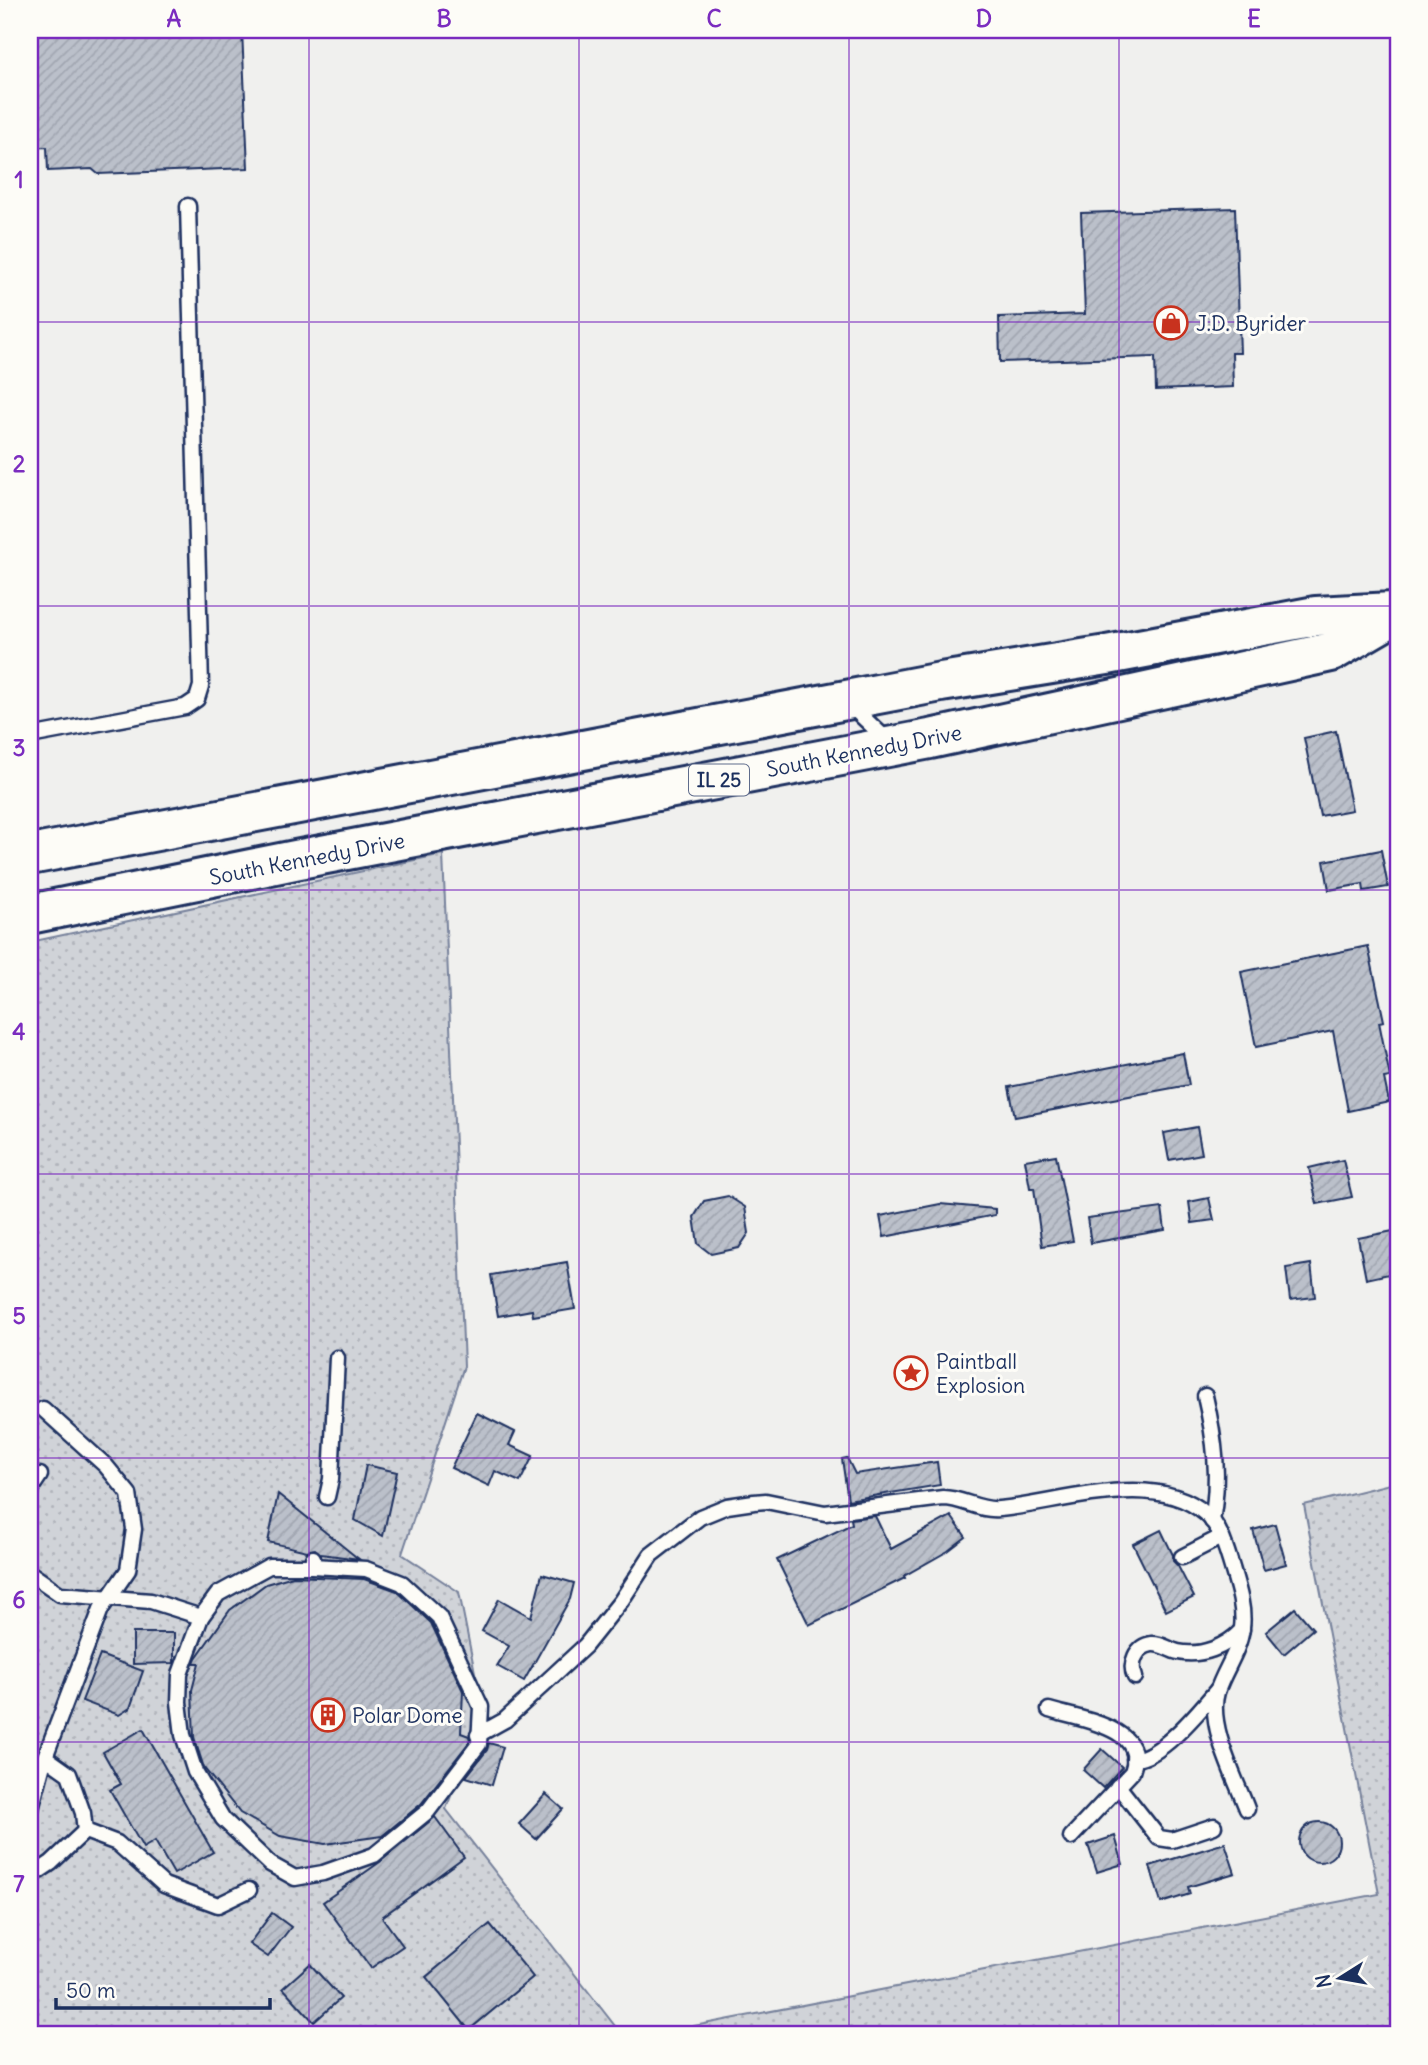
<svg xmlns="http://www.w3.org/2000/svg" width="1428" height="2065" viewBox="0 0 1428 2065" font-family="Delius,sans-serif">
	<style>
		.grass { fill: url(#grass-dots); stroke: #76819b; stroke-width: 2 }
		.building { fill: url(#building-hatch); stroke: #1b2f5e; stroke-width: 2 }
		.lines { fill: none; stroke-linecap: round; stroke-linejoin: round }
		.lane-casing { stroke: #1b2f5e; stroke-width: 19 }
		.primary-casing { stroke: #1b2f5e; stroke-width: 44 }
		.lane { stroke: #fdfcf7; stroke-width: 14 }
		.primary { stroke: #fdfcf7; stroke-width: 38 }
		.grid { fill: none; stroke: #7b2cbf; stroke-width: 2; stroke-opacity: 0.55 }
		.labels { text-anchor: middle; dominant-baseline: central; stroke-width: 6; stroke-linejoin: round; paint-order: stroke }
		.shield { fill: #fdfcf7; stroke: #5f6c8c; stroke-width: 2 }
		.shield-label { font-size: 19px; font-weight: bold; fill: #1b2f5e }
		.poi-label { font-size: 21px; fill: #1b2f5e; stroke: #fdfcf7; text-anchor: start }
		.street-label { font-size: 21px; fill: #1b2f5e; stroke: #fdfcf7 }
		.neatline { fill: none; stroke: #7b2cbf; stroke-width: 2.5 }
		.grid-label { font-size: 23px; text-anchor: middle; font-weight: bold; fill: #7b2cbf }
	</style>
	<defs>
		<pattern id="grass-dots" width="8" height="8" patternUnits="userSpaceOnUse" patternTransform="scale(1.75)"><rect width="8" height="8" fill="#d0d3d8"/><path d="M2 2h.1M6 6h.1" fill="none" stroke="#b2b5bc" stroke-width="1.8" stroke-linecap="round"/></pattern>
		<pattern id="building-hatch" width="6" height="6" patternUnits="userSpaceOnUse" patternTransform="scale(1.75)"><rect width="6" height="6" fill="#bbc0ca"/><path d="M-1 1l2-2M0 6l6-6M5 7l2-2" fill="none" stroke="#a0a5b0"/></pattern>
	</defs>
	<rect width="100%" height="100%" fill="#f0f0ee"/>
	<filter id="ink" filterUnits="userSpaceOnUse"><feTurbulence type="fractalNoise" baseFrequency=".0143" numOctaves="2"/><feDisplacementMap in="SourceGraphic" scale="14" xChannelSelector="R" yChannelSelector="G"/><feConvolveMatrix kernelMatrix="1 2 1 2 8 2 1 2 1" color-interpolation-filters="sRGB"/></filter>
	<g filter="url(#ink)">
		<!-- grass -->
		<g class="grass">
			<path d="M443 854 464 1366 402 1554 459 1592 483 1713 446 1809 622 2035H30V942Z"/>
			<path d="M1398 1482V2035H647L1379 1894 1304 1505Z"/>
		</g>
		<!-- building -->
		<g class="building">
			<path d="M30 30H242L248 168 98 174 92 169 48 171 47 147 30 148Z"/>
			<path d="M1235 208 1240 353H1232L1233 387 1156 390 1155 357 1000 362 999 317 1085 314 1081 213Z"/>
			<path d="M1336 731 1352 810 1320 816 1304 738Z"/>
			<path d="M1381 850 1388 887 1364 891 1363 884 1329 890 1324 861Z"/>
			<path d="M1368 946 1384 1021 1379 1022 1390 1077 1384 1078 1389 1102 1348 1111 1333 1031 1256 1047 1241 972Z"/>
			<path d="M1183 1053 1189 1085 1015 1117 1009 1087Z"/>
			<path d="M1197 1127 1202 1154 1169 1160 1164 1133Z"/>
			<path d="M1056 1155 1073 1241 1042 1246 1034 1188H1030L1025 1160Z"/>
			<path d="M1343 1160 1352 1197 1317 1204 1309 1168Z"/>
			<path d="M728 1196 745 1207 749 1233 739 1248 711 1254 698 1244 694 1217 704 1201Z"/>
			<path d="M1209 1198 1214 1220 1192 1223 1189 1202Z"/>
			<path d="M940 1204 995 1209V1215L884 1237 880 1216Z"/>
			<path d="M1162 1208 1165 1230 1091 1243 1087 1218Z"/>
			<path d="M1398 1230V1272L1366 1279 1358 1238Z"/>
			<path d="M567 1262 575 1309 533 1316 532 1310 498 1316 491 1275Z"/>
			<path d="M1311 1264 1315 1297 1290 1300 1286 1268Z"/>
			<path d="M477 1413 515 1432 509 1445 533 1456 520 1482 495 1471 489 1486 451 1468Z"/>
			<path d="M847 1458 855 1474 937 1462 940 1485 848 1500 842 1459Z"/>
			<path d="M366 1465 397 1472 383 1536 355 1520Z"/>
			<path d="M278 1494 355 1556 359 1559 321 1554 315 1549 307 1551 268 1542Z"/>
			<path d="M875 1516 891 1549 951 1516 966 1537 948 1551 904 1576 905 1578 809 1625 777 1560 852 1524 851 1519Z"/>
			<path d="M1275 1524 1286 1564 1264 1570 1253 1530Z"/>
			<path d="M1161 1530 1173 1555V1561L1178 1566 1194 1597 1166 1611 1133 1544Z"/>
			<path d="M542 1574 574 1583 570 1599 524 1681 497 1666 509 1646 482 1631 499 1599 531 1617Z"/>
			<path d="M293 1576 364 1579 397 1591 431 1623 463 1691 461 1733 469 1736 470 1741 421 1804 382 1836 325 1844 280 1836 240 1813 204 1768 194 1737 192 1690 199 1663H194L196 1658 230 1610 266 1584Z"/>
			<path d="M1295 1608 1313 1629 1284 1654 1266 1632Z"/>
			<path d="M133 1633H174V1663L133 1664Z"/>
			<path d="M100 1655 143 1671 130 1708 119 1715 82 1701Z"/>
			<path d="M143 1729 213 1852 174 1874 155 1841 143 1848 110 1790 121 1784 103 1752Z"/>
			<path d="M489 1743 503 1747 492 1785 466 1777 487 1750Z"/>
			<path d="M1102 1749 1122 1767 1103 1788 1083 1770Z"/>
			<path d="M546 1794 563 1809 536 1839 519 1824Z"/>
			<path d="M435 1817 464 1857 382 1917 403 1946 371 1968 323 1902 380 1862Z"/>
			<circle cx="1319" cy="1842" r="20"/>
			<path d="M1115 1836 1123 1864 1097 1872 1088 1845Z"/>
			<path d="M1225 1843 1235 1873 1188 1887 1190 1894 1161 1903 1150 1866Z"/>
			<path d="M272 1913 291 1927 268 1957 249 1944Z"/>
			<path d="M490 1924 533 1977 469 2030 426 1977Z"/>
			<path d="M310 1964 341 1998 314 2022 283 1988Z"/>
		</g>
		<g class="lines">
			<defs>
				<g id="lane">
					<path d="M849 704 890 743"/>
					<path d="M30 736 185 707 197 699 201 686 188 206"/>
					<path d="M1205 1396C1215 1439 1220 1477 1212 1521"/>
					<path d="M30 1490 40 1475"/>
					<path d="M327 1497 331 1479 337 1358"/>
					<path d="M1182 1557 1221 1537"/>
					<path d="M30 1573 60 1594 151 1601 201 1617 218 1594 269 1566H312L313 1558"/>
					<path d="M201 1617 180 1674 179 1702 183 1735 195 1772 223 1819 270 1864 295 1878 323 1873 374 1855 428 1811 479 1744 481 1707 439 1617 402 1583 366 1569 312 1566"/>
					<path d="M1135 1677C1129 1664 1136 1646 1152 1644 1161 1643 1169 1650 1178 1652 1201 1657 1226 1647 1242 1630"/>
					<path d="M1049 1710C1078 1719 1149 1727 1132 1772L1071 1837"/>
					<path d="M478 1735 505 1720 585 1646 621 1601 651 1555 700 1517 727 1506 754 1502 766 1501 825 1513 943 1498C963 1498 979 1511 999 1509 1059 1504 1155 1468 1206 1514 1219 1525 1225 1545 1230 1561 1236 1582 1245 1606 1242 1628 1239 1652 1224 1670 1217 1692 1207 1725 1235 1777 1247 1809"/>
					<path d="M45 1757 69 1774 83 1813 85 1831"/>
					<path d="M1134 1759C1160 1759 1200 1710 1217 1690"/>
					<path d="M1118 1786 1159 1838 1172 1840 1214 1826"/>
					<path d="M30 1813 45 1757 101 1609 128 1570 134 1529 129 1494 106 1466 43 1409"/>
					<path d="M85 1831 117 1843 164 1885 218 1905 249 1890"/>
					<path d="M30 1877 51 1863 85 1831"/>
				</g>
				<g id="primary">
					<path d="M30 855 941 682 1107 655 1316 616 1393 612"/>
					<path d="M30 914 295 860 930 739 1331 652 1398 613"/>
				</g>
			</defs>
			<!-- lane casing -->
			<use href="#lane" class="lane-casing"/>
			<!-- primary casing -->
			<use href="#primary" class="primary-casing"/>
			<!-- lane -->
			<use href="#lane" class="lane"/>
			<!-- primary -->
			<use href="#primary" class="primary"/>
		</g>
	</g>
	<!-- grid -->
	<path class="grid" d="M309 30V2035M579 30V2035M849 30V2035M1119 30V2035M30 322H1398M30 606H1398M30 890H1398M30 1174H1398M30 1458H1398M30 1742H1398"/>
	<!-- icons -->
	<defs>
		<symbol id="shop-ring" viewBox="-11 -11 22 22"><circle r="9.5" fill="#fdfcf7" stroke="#c8321e" stroke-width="1.5"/><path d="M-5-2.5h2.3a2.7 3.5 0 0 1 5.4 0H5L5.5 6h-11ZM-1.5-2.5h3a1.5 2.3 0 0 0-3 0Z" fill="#c8321e"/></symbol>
		<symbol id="sight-ring" viewBox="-11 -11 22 22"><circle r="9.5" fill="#fdfcf7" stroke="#c8321e" stroke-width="1.5"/><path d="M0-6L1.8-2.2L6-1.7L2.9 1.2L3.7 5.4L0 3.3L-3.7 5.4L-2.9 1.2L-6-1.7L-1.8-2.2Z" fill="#c8321e"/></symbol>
		<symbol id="building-ring" viewBox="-11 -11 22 22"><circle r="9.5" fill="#fdfcf7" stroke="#c8321e" stroke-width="1.5"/><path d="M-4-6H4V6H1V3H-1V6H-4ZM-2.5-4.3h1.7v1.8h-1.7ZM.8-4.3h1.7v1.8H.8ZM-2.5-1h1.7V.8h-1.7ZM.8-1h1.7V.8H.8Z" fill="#c8321e"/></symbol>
	</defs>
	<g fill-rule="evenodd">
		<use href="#shop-ring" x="1152" y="304" width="38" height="38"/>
		<use href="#sight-ring" x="892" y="1354" width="38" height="38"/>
		<use href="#building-ring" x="309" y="1696" width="38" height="38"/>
	</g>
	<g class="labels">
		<!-- shield labels -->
		<rect class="shield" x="689" y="764.5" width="60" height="31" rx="5"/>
		<g class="shield-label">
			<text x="719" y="780">IL 25</text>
		</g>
		<!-- poi labels -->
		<g class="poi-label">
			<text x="1196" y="323">J.D. Byrider</text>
			<text x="936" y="1361">Paintball<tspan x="936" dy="24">Explosion</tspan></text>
			<text x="352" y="1715">Polar Dome</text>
		</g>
		<!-- street labels -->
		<g class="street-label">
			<text transform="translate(864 751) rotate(-11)">South Kennedy Drive</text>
			<text transform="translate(307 859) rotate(-11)">South Kennedy Drive</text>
		</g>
	</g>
	<!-- margin -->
	<rect width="1428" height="2065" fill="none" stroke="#fdfcf7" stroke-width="77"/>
	<!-- north arrow -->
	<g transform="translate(1340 1978) rotate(259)" stroke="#fdfcf7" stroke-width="5" paint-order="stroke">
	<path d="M0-5L12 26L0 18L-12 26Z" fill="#1b2f5e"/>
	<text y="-10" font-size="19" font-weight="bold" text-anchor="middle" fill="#1b2f5e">N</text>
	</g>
	<!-- scale -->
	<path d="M56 1998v10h214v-10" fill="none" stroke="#1b2f5e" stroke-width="3.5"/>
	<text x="66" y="1998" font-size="21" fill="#1b2f5e" stroke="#fdfcf7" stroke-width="5" paint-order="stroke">50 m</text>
	<rect x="38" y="38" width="1352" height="1988" class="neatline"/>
	<g class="grid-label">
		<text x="174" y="27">A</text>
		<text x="444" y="27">B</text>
		<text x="714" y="27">C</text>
		<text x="984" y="27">D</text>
		<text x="1254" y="27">E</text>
		<text x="19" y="188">1</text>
		<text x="19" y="472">2</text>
		<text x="19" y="756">3</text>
		<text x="19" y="1040">4</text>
		<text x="19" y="1324">5</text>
		<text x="19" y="1608">6</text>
		<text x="19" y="1892">7</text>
	</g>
</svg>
